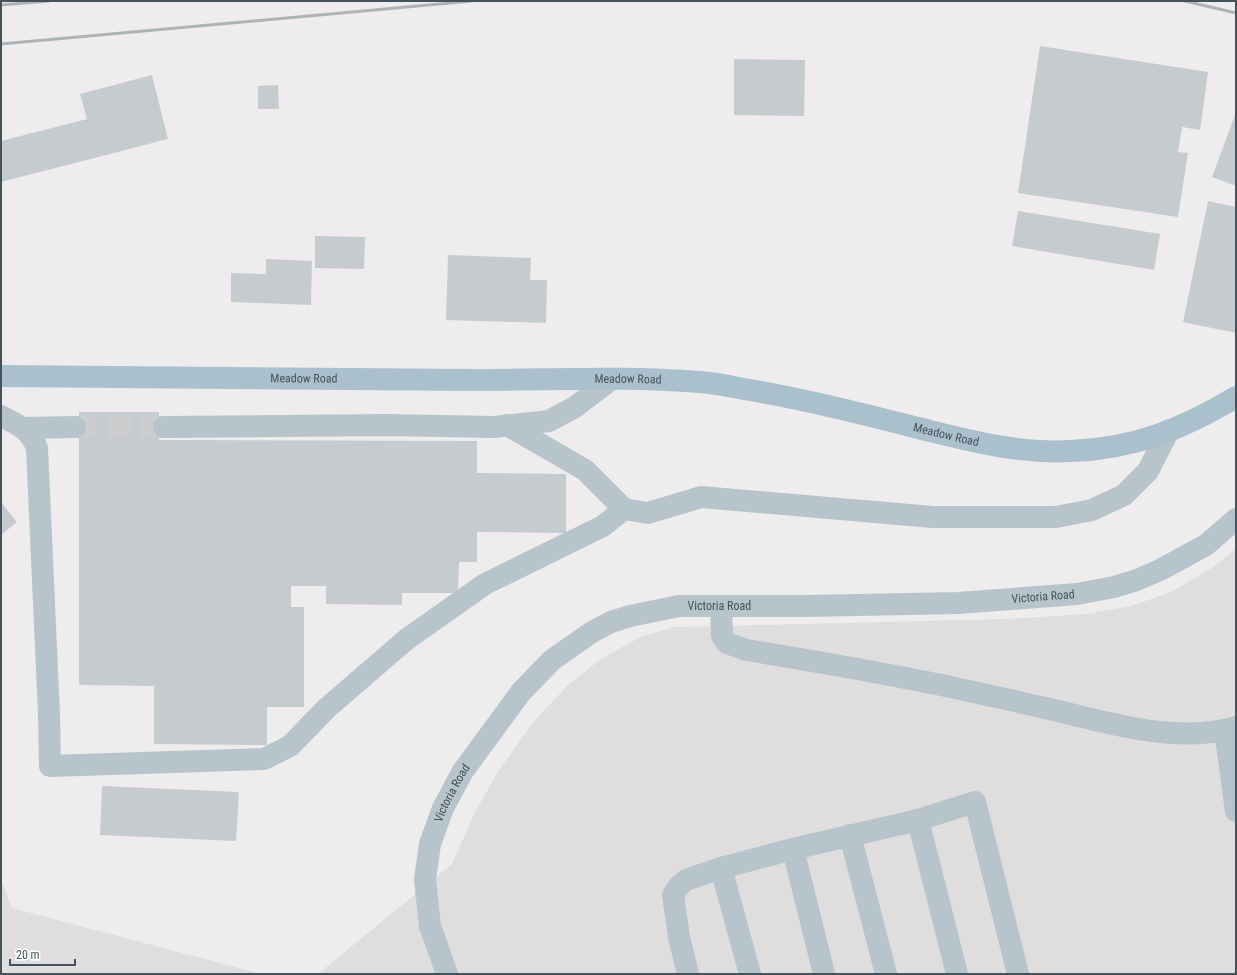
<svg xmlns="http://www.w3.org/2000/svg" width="1237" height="975" viewBox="0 0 1237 975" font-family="'Roboto Condensed',sans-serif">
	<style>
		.education { fill: #e0dddf }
		.building { fill: #c6cbd0 }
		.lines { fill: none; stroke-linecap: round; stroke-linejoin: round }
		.minor-tunnel { stroke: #cdcdd0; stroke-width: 22; stroke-dasharray: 22 11; stroke-linecap: butt }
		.minor { stroke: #b7c4cb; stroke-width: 22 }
		.major { stroke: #aac1cd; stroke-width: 22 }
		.rail { stroke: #aeb3b7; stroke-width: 3 }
		.labels { text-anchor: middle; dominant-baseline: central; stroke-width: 3; stroke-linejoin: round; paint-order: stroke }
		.street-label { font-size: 12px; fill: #44535b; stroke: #fff }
	</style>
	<rect width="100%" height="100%" fill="#efeced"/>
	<!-- education -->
	<g class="education">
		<path d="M1236 549V974H318L452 864 475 812 499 770 535 720 568 685 601 659 642 636 675 627 1006 619 1086 614 1131 606 1171 592 1210 569Z"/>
		<path d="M1 880 12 908 262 974H1Z"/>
	</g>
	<!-- building -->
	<g class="building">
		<path d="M1040 46 1208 72 1200 130 1182 127 1178 152 1188 153 1178 217 1018 193Z"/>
		<path d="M734 59 805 60 804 116 734 115Z"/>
		<path d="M152 75 168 139 1 182V141L87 119 80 94Z"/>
		<path d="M278 85 279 109H258V86Z"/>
		<path d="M1236 112V186L1212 177Z"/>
		<path d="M1208 201 1236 207V333L1183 322Z"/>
		<path d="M1018 211 1160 234 1154 270 1012 246Z"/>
		<path d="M315 236 365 237 364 269 315 268Z"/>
		<path d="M448 255 531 258 530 280H547L546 323 446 320Z"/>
		<path d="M266 259 312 261 311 305 231 302V273L266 274Z"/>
		<path d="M79 412H159V440L477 441V473L566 474V533L477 532V562H459L458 593H402V605L326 604V586H291V607H304V707H267V745L154 744V686L79 685Z"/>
		<path d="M1 502 17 522 1 535Z"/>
		<path d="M102 786 239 792 236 841 100 835Z"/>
	</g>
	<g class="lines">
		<!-- minor-tunnel -->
		<path class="minor-tunnel" d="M75 427H164"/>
		<!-- minor -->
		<g class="minor">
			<path d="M1 416C18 425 29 428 37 448L49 714 50 766 264 759 290 746 327 708 407 639 485 584 603 526 624 509 648 513 701 497 933 517H1056L1092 510 1124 495 1148 471 1168 432"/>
			<path d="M507 425 585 470 624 509"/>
			<path d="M164 427 387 425 494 427 549 421 575 407 612 379"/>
			<path d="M23 428 75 427"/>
			<path d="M721 606 722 636 727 643 746 650C814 661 883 673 951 687 986 695 1020 702 1054 710 1113 724 1176 744 1236 727"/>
			<path d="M1225 730 1236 811"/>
			<path d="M918 820 957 974"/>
			<path d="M850 835 886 974"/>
			<path d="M793 849 824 974"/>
			<path d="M721 868 750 974"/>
			<path id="s1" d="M447 974 430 926 425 879 430 844 443 808 463 771 521 692 552 660 592 632 611 622 630 616 679 606H807L958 603 1077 594 1114 587 1137 580 1160 570 1206 545 1236 519"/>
			<path d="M688 974 679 937 673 895 678 887 686 880 721 868 793 849 918 820 975 802 1018 974"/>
		</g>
		<!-- major -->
		<path class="major" id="s2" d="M1 376C158 378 316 378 474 380 549 380 625 376 700 382 715 383 729 386 744 389 804 399 863 414 922 429 971 441 1020 454 1071 451 1133 449 1183 429 1236 397"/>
		<!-- rail -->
		<g class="rail">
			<path d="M1185 1 1236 13"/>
			<path d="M1 5 49 1"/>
			<path d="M1 44 472 1"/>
		</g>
	</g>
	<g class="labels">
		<!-- street labels -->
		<g class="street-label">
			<text stroke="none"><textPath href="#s2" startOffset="303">Meadow Road</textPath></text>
			<text stroke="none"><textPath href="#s2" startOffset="627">Meadow Road</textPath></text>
			<text stroke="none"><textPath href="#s2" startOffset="951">Meadow Road</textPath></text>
			<text stroke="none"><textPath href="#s1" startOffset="861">Victoria Road</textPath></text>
			<text stroke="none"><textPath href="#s1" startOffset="537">Victoria Road</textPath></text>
			<text stroke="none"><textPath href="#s1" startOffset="189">Victoria Road</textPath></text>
		</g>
	</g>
	<!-- border -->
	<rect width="1237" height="975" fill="none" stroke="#44535b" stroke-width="4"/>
	<!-- scale -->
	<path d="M10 959v6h65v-6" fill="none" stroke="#44535b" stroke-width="2"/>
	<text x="16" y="959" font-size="12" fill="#44535b" stroke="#ffffff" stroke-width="3" paint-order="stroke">20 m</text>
</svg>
